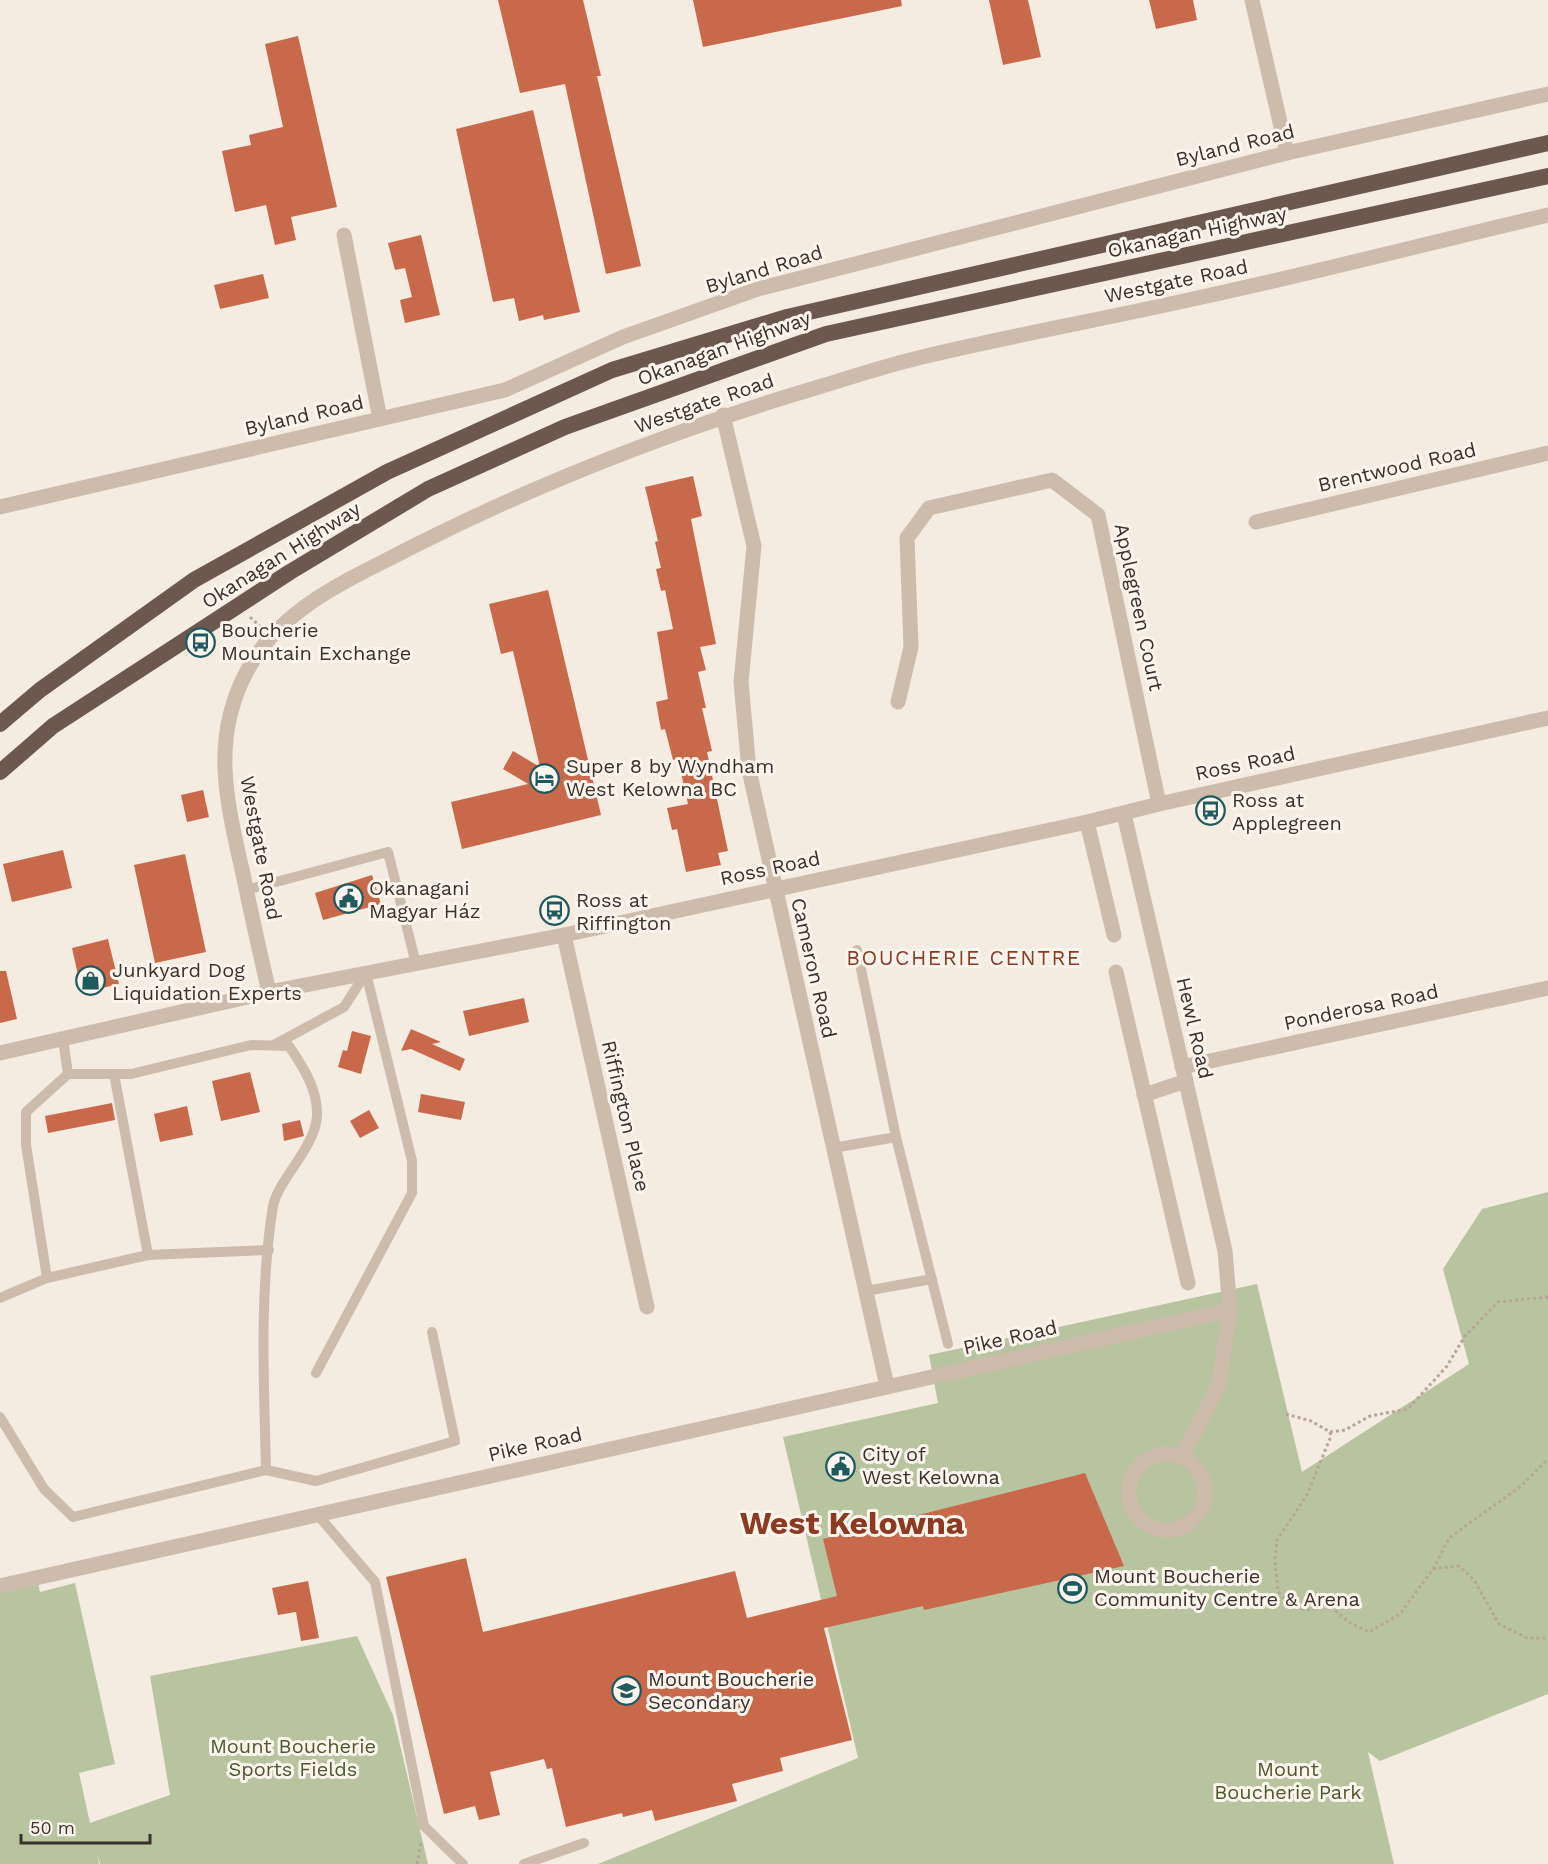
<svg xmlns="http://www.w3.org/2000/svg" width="1548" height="1864" viewBox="0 0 1548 1864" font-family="'Work Sans',sans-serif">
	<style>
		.green { fill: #b8c4a0 }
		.building { fill: #c8694b }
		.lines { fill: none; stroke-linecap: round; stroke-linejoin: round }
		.path { stroke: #b9a596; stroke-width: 3; stroke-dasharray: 3 3; stroke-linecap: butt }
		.service { stroke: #cdbbac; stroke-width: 10 }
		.minor { stroke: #cdbbac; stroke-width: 15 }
		.tertiary { stroke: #cdbbac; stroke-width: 15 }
		.trunk { stroke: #6c584f; stroke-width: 16 }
		.labels { text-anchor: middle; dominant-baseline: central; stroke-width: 6; stroke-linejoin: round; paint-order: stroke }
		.street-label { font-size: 20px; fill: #3b302b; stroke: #fbf5ee }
		.poi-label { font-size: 20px; fill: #3b302b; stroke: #fbf5ee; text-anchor: start }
		.park-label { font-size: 20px; fill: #4a5a2e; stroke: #fbf5ee }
		.neighbourhood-label { font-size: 21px; letter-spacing: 1.5px; fill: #8c3b22; stroke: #fbf5ee }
		.town-label { font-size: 32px; font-weight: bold; fill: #8c3b22; stroke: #fbf5ee }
	</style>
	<rect width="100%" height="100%" fill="#f4ebe1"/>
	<!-- green -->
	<g class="green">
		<path d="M1548 1192V1694L1380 1761 1368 1752 1394 1864H598L858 1758 783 1437 938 1403 929 1355 1257 1284 1302 1472 1469 1364 1443 1269 1482 1209Z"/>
		<path d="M38 1583 40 1592 75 1583 115 1764 79 1773 90 1823 170 1795 150 1676 357 1636 393 1715 428 1864H100L97 1853 99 1864H0V1592Z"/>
	</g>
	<!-- building -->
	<g class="building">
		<path d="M498 0H583L601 76H597L641 266 606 274 565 84 520 93Z"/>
		<path d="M693 0H901L902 6 703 47Z"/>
		<path d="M989 0H1028L1041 57 1003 65Z"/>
		<path d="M1149 0H1193L1197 20 1156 29Z"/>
		<path d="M298 36 337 207 291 217 296 240 275 245 266 205 235 212 222 151 251 145 249 135 283 127 265 44Z"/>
		<path d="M533 110 580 312 544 320 543 315 519 321 514 298 493 302 456 129Z"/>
		<path d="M421 235 440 315 405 323 400 300 412 297 405 268 395 270 388 243Z"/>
		<path d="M263 274 269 298 220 309 214 285Z"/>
		<path d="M693 476 702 516 691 519 716 644 700 647 706 670 698 672 706 708H702L712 751 707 752 728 851 718 853 721 865 686 872 677 829 672 830 667 808 688 804 678 759 673 760 665 729 661 730 656 702 668 699 657 632 673 629 665 590 661 591 656 569 661 568 655 542 658 541 645 487Z"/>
		<path d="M548 590 601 815 462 849 451 802 528 784 503 769 513 751 540 767 513 651 501 654 489 604Z"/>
		<path d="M203 790 209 817 187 822 181 795Z"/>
		<path d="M63 850 72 888 12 902 3 864Z"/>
		<path d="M185 854 206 952 155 963 134 865Z"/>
		<path d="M372 875 381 904 323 920 315 893Z"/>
		<path d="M108 939 119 984 82 993 72 948Z"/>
		<path d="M0 971H6L17 1019 0 1023Z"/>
		<path d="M524 998 529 1022 469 1036 463 1011Z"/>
		<path d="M411 1029 441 1042 432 1044 465 1059 460 1071 411 1049 401 1051Z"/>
		<path d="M352 1031 371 1036 361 1074 338 1067 343 1050 347 1051Z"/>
		<path d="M250 1072 260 1112 221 1121 212 1081Z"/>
		<path d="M421 1094 465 1102 461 1120 418 1112Z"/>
		<path d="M112 1103 115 1120 48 1133 45 1116Z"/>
		<path d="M187 1106 193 1135 160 1142 154 1114Z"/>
		<path d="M369 1110 379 1128 360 1138 350 1121Z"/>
		<path d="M300 1120 304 1136 284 1141 282 1124Z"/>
		<path d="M1085 1473 1124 1566 924 1610 923 1606 824 1628 852 1740 780 1758 783 1771 732 1784 737 1801 655 1821 652 1810 623 1817 622 1813 566 1827 552 1768 547 1769 544 1759 490 1772 500 1815 479 1820 475 1806 444 1814 386 1577 466 1558 483 1632 735 1571 747 1618 837 1596 823 1539Z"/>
		<path d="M308 1581 319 1638 301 1641 296 1612 278 1615 272 1588Z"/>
	</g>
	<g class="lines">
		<!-- path -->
		<g class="path">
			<path d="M250 617 261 627"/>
			<path d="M1286 1414 1311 1421 1330 1432 1331 1436 1307 1495 1277 1540 1275 1560 1278 1591 1290 1607 1311 1610 1322 1600 1350 1623 1369 1632 1400 1614 1433 1569 1459 1566 1474 1580 1499 1624 1527 1638H1548"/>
			<path d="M1330 1432 1345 1430 1370 1416 1408 1409 1447 1366 1465 1336 1498 1302 1548 1297"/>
			<path d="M1433 1569 1449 1538 1521 1486 1548 1459"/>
			<path d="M417 1864 421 1843"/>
		</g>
		<!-- service -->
		<g class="service">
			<path d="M246 890 388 852 416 964"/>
			<path d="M274 1045 344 1007 366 973 412 1161V1193L316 1373"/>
			<path d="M114 1074 148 1255"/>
			<path d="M896 1137 948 1344"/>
			<path d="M833 1148 896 1137 857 950"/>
			<path d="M47 1278 148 1255 269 1250"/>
			<path d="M866 1291 932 1279"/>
			<path d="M0 1298 47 1278 26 1145V1112L68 1074 63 1039"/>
			<path d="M0 1417 44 1489 73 1517 266 1470C264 1383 259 1293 273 1206 278 1180 315 1148 317 1116 318 1089 303 1067 289 1046L251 1045 131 1074H68"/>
			<path d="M266 1470 316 1481 455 1441 432 1332"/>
			<path d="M317 1514 375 1582 424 1826 463 1864"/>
			<path d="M524 1864 584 1843"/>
		</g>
		<!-- minor -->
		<g class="minor">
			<path d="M1252 0 1287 153"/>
			<path d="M344 235 380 419"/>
			<path d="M723 415 754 546 741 682 749 770 887 1386"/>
			<path d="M0 507 505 390 623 337 758 289 1287 153 1548 94"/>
			<path d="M1256 522 1548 453"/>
			<path d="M898 702 911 647 907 538 929 508 1052 480 1098 515 1159 804"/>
			<path d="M1124 814 1225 1251 1230 1310 1219 1385 1182 1457"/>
			<path d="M1087 822 1114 935"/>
			<path d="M564 935 647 1307"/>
			<path d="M1116 972 1188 1283"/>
			<path d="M269 992C260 953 251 913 243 874 227 802 210 740 247 671 281 607 349 580 410 548 542 481 680 428 822 386 855 376 888 365 922 357 1014 335 1109 318 1202 297 1318 272 1433 242 1548 215"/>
			<path d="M1182 1067 1548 988"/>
			<path d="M1144 1095 1186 1081"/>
			<circle cx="1167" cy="1492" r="38"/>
			<path d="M0 1586 1230 1310"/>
		</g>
		<!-- tertiary -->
		<path class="tertiary" d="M0 1053 269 992 564 935 1087 822 1159 804 1548 718"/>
		<!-- trunk -->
		<g class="trunk">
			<path d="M0 724 40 690 194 580 387 472 612 370 787 317 1548 143"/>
			<path d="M0 772 53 726 290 572 428 489 565 427 826 334 1548 176"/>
		</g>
	</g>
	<!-- icons -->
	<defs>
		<symbol id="bus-ring" viewBox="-11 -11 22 22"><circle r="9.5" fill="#fbf5ee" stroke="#1f5a5e" stroke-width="1.5"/><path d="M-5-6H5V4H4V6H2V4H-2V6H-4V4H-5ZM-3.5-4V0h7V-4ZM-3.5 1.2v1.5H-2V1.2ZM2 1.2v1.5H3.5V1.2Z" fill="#1f5a5e"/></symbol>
		<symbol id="hotel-ring" viewBox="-11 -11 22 22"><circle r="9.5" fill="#fbf5ee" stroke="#1f5a5e" stroke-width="1.5"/><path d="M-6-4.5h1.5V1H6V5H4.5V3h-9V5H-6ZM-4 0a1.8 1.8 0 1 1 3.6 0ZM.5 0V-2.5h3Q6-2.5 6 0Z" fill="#1f5a5e"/></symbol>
		<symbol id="civic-ring" viewBox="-11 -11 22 22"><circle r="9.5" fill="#fbf5ee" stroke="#1f5a5e" stroke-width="1.5"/><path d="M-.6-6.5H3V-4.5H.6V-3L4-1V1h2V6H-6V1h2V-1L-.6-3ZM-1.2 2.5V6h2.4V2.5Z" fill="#1f5a5e"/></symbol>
		<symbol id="shop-ring" viewBox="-11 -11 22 22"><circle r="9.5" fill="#fbf5ee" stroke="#1f5a5e" stroke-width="1.5"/><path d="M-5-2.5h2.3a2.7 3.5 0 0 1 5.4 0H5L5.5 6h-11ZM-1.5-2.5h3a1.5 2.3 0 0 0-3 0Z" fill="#1f5a5e"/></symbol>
		<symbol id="stadium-ring" viewBox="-11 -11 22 22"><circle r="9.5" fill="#fbf5ee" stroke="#1f5a5e" stroke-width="1.5"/><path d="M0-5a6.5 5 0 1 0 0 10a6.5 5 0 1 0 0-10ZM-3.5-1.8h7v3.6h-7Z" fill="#1f5a5e"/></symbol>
		<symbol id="school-ring" viewBox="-11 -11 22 22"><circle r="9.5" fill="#fbf5ee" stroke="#1f5a5e" stroke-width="1.5"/><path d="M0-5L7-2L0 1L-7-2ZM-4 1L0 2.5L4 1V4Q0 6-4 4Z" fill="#1f5a5e"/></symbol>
	</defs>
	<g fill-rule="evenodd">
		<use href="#bus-ring" x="184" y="626" width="33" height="33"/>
		<use href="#hotel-ring" x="528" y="762" width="33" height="33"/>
		<use href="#bus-ring" x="1194" y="794" width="33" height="33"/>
		<use href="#civic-ring" x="332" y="882" width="33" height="33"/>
		<use href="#bus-ring" x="538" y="894" width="33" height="33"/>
		<use href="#shop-ring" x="74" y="964" width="33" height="33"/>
		<use href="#civic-ring" x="824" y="1450" width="33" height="33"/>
		<use href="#stadium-ring" x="1056" y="1572" width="33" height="33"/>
		<use href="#school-ring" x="610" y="1674" width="33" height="33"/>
	</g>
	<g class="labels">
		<!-- street labels -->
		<g class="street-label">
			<text transform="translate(1235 145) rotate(-14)">Byland Road</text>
			<text transform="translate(1197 232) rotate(-12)">Okanagan Highway</text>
			<text transform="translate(764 269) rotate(-17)">Byland Road</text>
			<text transform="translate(1176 281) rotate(-12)">Westgate Road</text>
			<text transform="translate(724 348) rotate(-20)">Okanagan Highway</text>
			<text transform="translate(704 403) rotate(-19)">Westgate Road</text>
			<text transform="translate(304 415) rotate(-13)">Byland Road</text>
			<text transform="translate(1397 467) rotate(-13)">Brentwood Road</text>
			<text transform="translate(281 555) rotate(-32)">Okanagan Highway</text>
			<text transform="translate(1139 607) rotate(78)">Applegreen Court</text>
			<text transform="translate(1245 763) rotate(-12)">Ross Road</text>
			<text transform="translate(261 848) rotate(79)">Westgate Road</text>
			<text transform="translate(770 868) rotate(-12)">Ross Road</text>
			<text transform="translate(814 968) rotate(77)">Cameron Road</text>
			<text transform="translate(1361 1007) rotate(-12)">Ponderosa Road</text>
			<text transform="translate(1195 1028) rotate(77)">Hewl Road</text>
			<text transform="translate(626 1116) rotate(77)">Riffington Place</text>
			<text transform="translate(1010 1337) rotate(-13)">Pike Road</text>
			<text transform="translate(535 1444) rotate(-13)">Pike Road</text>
		</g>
		<!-- poi labels -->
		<g class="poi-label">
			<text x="221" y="630">Boucherie<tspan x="221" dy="23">Mountain Exchange</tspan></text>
			<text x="566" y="766">Super 8 by Wyndham<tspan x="566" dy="23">West Kelowna BC</tspan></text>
			<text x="1232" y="800">Ross at<tspan x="1232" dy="23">Applegreen</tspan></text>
			<text x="369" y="888">Okanagani<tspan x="369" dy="23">Magyar Ház</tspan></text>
			<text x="576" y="900">Ross at<tspan x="576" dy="23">Riffington</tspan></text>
			<text x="112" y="970">Junkyard Dog<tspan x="112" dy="23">Liquidation Experts</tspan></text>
			<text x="862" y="1454">City of<tspan x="862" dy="23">West Kelowna</tspan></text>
			<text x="1094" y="1576">Mount Boucherie<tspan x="1094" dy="23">Community Centre &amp; Arena</tspan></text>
			<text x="648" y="1679">Mount Boucherie<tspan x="648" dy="23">Secondary</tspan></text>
		</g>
		<!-- park labels -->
		<g class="park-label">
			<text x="293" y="1746">Mount Boucherie<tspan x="293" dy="23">Sports Fields</tspan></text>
			<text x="1288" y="1769">Mount<tspan x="1288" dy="23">Boucherie Park</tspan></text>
		</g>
		<!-- neighbourhood labels -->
		<g class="neighbourhood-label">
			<text x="964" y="957">BOUCHERIE CENTRE</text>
		</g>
		<!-- town labels -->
		<g class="town-label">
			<text x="852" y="1523">West Kelowna</text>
		</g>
	</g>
	<!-- scale -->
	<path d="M21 1834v9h129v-9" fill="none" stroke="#3b302b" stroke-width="3"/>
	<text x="30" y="1834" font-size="18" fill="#3b302b" stroke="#fbf5ee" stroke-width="4.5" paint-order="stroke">50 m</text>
</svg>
